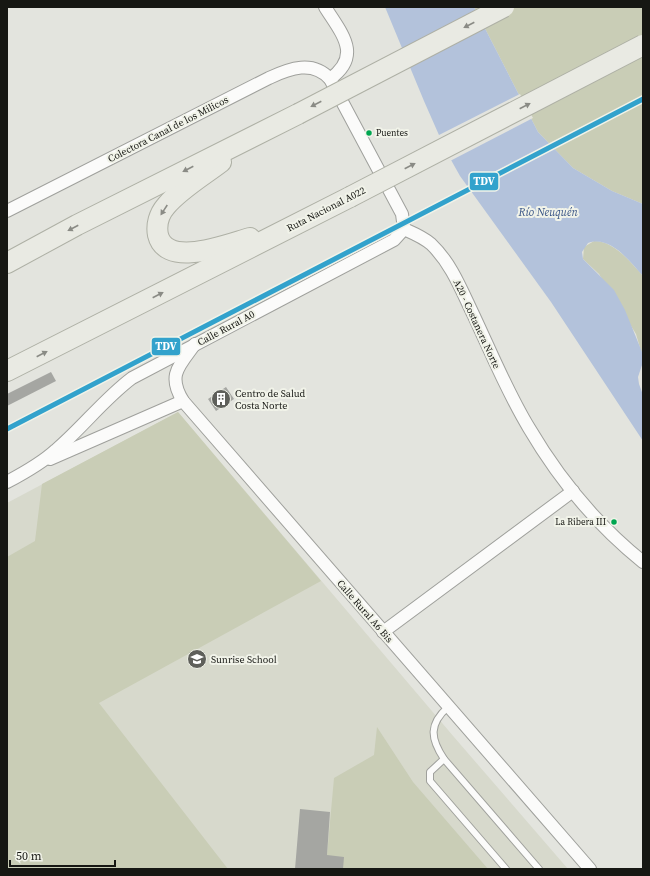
<svg xmlns="http://www.w3.org/2000/svg" width="650" height="876" viewBox="0 0 650 876" font-family="'Source Serif 4',serif">
	<style>
		.built { fill: #d7d9cc }
		.green { fill: #c9cdb6 }
		.water { fill: #b3c2db }
		.pier { fill: #e3e4de }
		.building { fill: #a5a6a2 }
		.lines { fill: none; stroke-linecap: round; stroke-linejoin: round }
		.service-casing { stroke: #9fa09c; stroke-width: 8 }
		.minor-casing { stroke: #9fa09c; stroke-width: 14 }
		.trunk-casing { stroke: #aeb0a5; stroke-width: 22 }
		.service { stroke: #fbfbfa; stroke-width: 6 }
		.minor { stroke: #fbfbfa; stroke-width: 12 }
		.trunk { stroke: #e9eae3; stroke-width: 20 }
		.trunk-bridge-casing { stroke: #aeb0a5; stroke-width: 22; stroke-linecap: butt }
		.trunk-bridge { stroke: #e9eae3; stroke-width: 20 }
		.rail-1-casing { stroke: #f1f3e9; stroke-width: 8 }
		.rail-1 { stroke: #32a2cc; stroke-width: 5 }
		.oneway { fill: #8a8b85 }
		.bus-dot { fill: #00a651; stroke: #f1f3e9; stroke-width: 1.5 }
		.labels { text-anchor: middle; dominant-baseline: central; stroke-width: 4; stroke-linejoin: round; paint-order: stroke }
		.bus-label { font-size: 9px; fill: #161713; stroke: #f1f3e9; text-anchor: start }
		.street-label { font-size: 10px; fill: #161713; stroke: #f1f3e9 }
		.poi-label { font-size: 10px; fill: #161713; stroke: #f1f3e9; text-anchor: start }
		.water-label { font-size: 11px; font-style: italic; fill: #375385; stroke: #f1f3e9 }
		.line-badge { stroke: #f1f3e9; stroke-width: 1.5 }
		.badge-label { font-size: 11px; text-anchor: middle; font-weight: bold; fill: #fff }
	</style>
	<rect width="100%" height="100%" fill="#e3e4de"/>
	<!-- built -->
	<path class="built" d="M178 412 454 737 568 869H7V503Z"/>
	<!-- green -->
	<g class="green">
		<path d="M474 7H643V204L612 191 573 168 538 132Z"/>
		<path d="M594 241C615 241 631 263 643 276V358L636 334 599 274 583 259 584 247Z"/>
		<path d="M178 412 321 581 99 703 228 869H7V557L35 541 42 484Z"/>
		<path d="M377 727 413 782 488 869H343L327 855 334 778 374 755Z"/>
	</g>
	<!-- water -->
	<path class="water" d="M385 7H474L538 132 573 168 612 191 643 204V276C630 262 611 235 588 243L582 252 583 259 614 290 625 310 642 352 643 362 638 377 639 384 643 395V441L551 302 460 176 446 151 424 101Z"/>
	<!-- pier -->
	<path class="pier" d="M520 94 533 118 450 161 437 136Z"/>
	<!-- building -->
	<g class="building">
		<path d="M51 372 56 381 7 406V394Z"/>
		<path d="M226 387 234 399 216 411 208 399Z"/>
		<path d="M300 809 330 812 327 855 344 857 343 869H295Z"/>
	</g>
	<g class="lines">
		<defs>
			<g id="service">
				<path d="M448 707C429 724 430 738 444 759L539 869"/>
				<path d="M444 759 430 772V781L506 869"/>
			</g>
			<g id="minor">
				<path d="M325 7C341 33 363 55 330 79"/>
				<path d="M7 211 269 78C290 68 313 60 330 79L402 214 404 229"/>
				<path d="M404 229C413 233 423 237 431 244 451 263 461 289 473 314 491 352 507 392 529 428 559 479 597 525 643 562"/>
				<path d="M195 344C179 366 167 375 183 401L590 869"/>
				<path d="M50 459 183 401"/>
				<path d="M7 482C24 473 42 463 56 450 83 427 104 399 132 378L394 240 404 229"/>
				<path d="M383 632 573 491"/>
			</g>
			<g id="trunk">
				<path d="M221 162C204 175 179 190 166 206 159 214 156 225 158 235 166 269 228 244 250 238"/>
				<path d="M7 263 77 225 298 114"/>
				<path d="M7 371 350 197"/>
			</g>
		</defs>
		<!-- service casing -->
		<use href="#service" class="service-casing"/>
		<!-- minor casing -->
		<use href="#minor" class="minor-casing"/>
		<!-- trunk casing -->
		<use href="#trunk" class="trunk-casing"/>
		<!-- service -->
		<use href="#service" class="service"/>
		<!-- minor -->
		<use href="#minor" class="minor"/>
		<!-- trunk -->
		<use href="#trunk" class="trunk"/>
		<defs>
			<g id="trunk-bridge">
				<path d="M298 114 504 7"/>
				<path d="M350 197 643 45"/>
			</g>
		</defs>
		<!-- trunk-bridge casing -->
		<use href="#trunk-bridge" class="trunk-bridge-casing"/>
		<!-- trunk-bridge -->
		<use href="#trunk-bridge" class="trunk-bridge"/>
		<defs>
			<path id="rail-1" d="M7 429 643 99"/>
		</defs>
		<!-- rail-1 casing -->
		<use href="#rail-1" class="rail-1-casing"/>
		<!-- rail-1 -->
		<use href="#rail-1" class="rail-1"/>
	</g>
	<!-- one-way arrows -->
	<defs><path id="oneway-solid" d="M-6-.8H1V-3.2L6.5 0L1 3.2V.8H-6Z"/></defs>
	<g class="oneway">
		<use href="#oneway-solid" transform="translate(469 25) rotate(153)"/>
		<use href="#oneway-solid" transform="translate(316 104) rotate(153)"/>
		<use href="#oneway-solid" transform="translate(525 106) rotate(-27)"/>
		<use href="#oneway-solid" transform="translate(410 166) rotate(-27)"/>
		<use href="#oneway-solid" transform="translate(188 169) rotate(153)"/>
		<use href="#oneway-solid" transform="translate(164 210) rotate(123)"/>
		<use href="#oneway-solid" transform="translate(73 228) rotate(152)"/>
		<use href="#oneway-solid" transform="translate(158 295) rotate(-27)"/>
		<use href="#oneway-solid" transform="translate(42 354) rotate(-27)"/>
	</g>
	<!-- icons -->
	<defs>
		<symbol id="building-disc" viewBox="-11 -11 22 22"><circle r="9.5" fill="#5e5f5a" stroke="#f1f3e9"/><path d="M-4-6H4V6H1V3H-1V6H-4ZM-2.5-4.3h1.7v1.8h-1.7ZM.8-4.3h1.7v1.8H.8ZM-2.5-1h1.7V.8h-1.7ZM.8-1h1.7V.8H.8Z" fill="#fff"/></symbol>
		<symbol id="school-disc" viewBox="-11 -11 22 22"><circle r="9.5" fill="#5e5f5a" stroke="#f1f3e9"/><path d="M0-5L7-2L0 1L-7-2ZM-4 1L0 2.5L4 1V4Q0 6-4 4Z" fill="#fff"/></symbol>
	</defs>
	<g fill-rule="evenodd">
		<use href="#building-disc" x="210" y="388" width="22" height="22"/>
		<use href="#school-disc" x="186" y="648" width="22" height="22"/>
	</g>
	<!-- markers -->
	<g class="bus-dot">
		<circle cx="369" cy="133" r="3.5"/>
		<circle cx="614" cy="522" r="3.5"/>
	</g>
	<g class="labels">
		<!-- bus labels -->
		<g class="bus-label">
			<text x="376" y="133">Puentes</text>
			<text x="606" y="522" text-anchor="end">La Ribera III</text>
		</g>
		<!-- street labels -->
		<g class="street-label">
			<text transform="translate(168 129) rotate(-27)">Colectora Canal de los Milicos</text>
			<text transform="translate(326 209) rotate(-27)">Ruta Nacional A022</text>
			<text transform="translate(477 324) rotate(65)">A20 - Costanera Norte</text>
			<text transform="translate(226 328) rotate(-28)">Calle Rural A0</text>
			<text transform="translate(365 611) rotate(49)">Calle Rural A6 Bis</text>
		</g>
		<!-- poi labels -->
		<g class="poi-label">
			<text x="235" y="393">Centro de Salud<tspan x="235" dy="12">Costa Norte</tspan></text>
			<text x="211" y="659">Sunrise School</text>
		</g>
		<!-- water labels -->
		<g class="water-label">
			<text x="548" y="212">Río Neuquén</text>
		</g>
	</g>
	<g class="line-badge">
		<rect x="469" y="172" width="30" height="19" rx="4" fill="#32a2cc"/>
		<rect x="151" y="337" width="30" height="19" rx="4" fill="#32a2cc"/>
	</g>
	<g class="badge-label">
		<text x="484" y="185">TDV</text>
		<text x="166" y="350">TDV</text>
	</g>
	<!-- border -->
	<rect width="650" height="876" fill="none" stroke="#161713" stroke-width="16"/>
	<!-- scale -->
	<path d="M10 860v6h105v-6" fill="none" stroke="#161713" stroke-width="2"/>
	<text x="16" y="860" font-size="12" fill="#161713" stroke="#f1f3e9" stroke-width="3" paint-order="stroke">50 m</text>
</svg>
